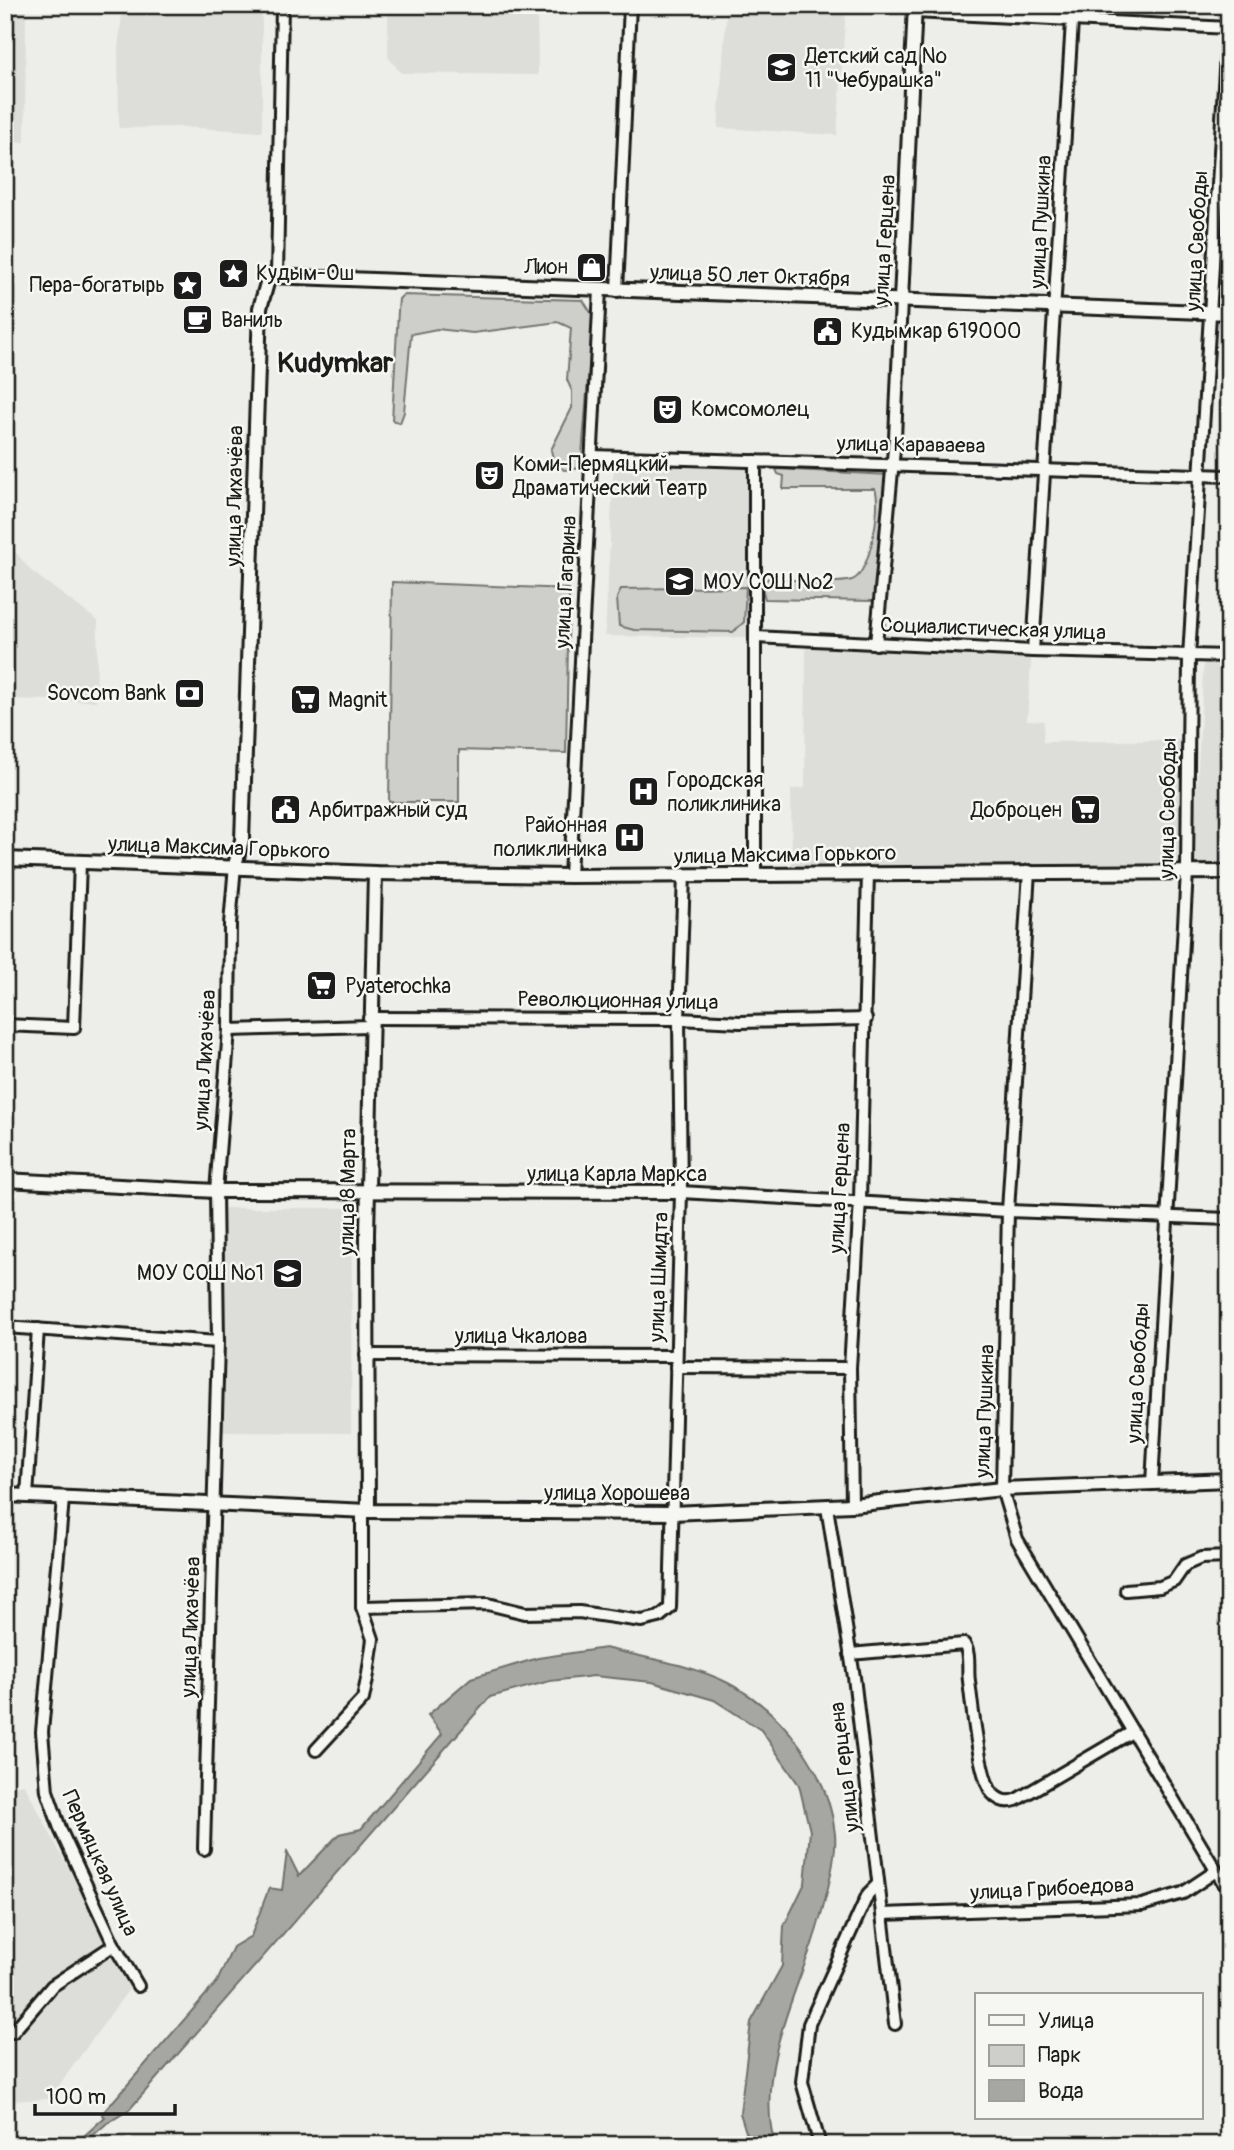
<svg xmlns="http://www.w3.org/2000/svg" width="1234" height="2150" viewBox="0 0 1234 2150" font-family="Pangolin,sans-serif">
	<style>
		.built { fill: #ddddda }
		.green { fill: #cececb; stroke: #757574; stroke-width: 2 }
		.water { fill: #a6a6a3; stroke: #6f6f6d; stroke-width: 2 }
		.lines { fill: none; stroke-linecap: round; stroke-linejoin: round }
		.minor-casing { stroke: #1c1c1c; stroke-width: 16 }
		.tertiary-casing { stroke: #1c1c1c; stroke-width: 18 }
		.minor { stroke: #f6f6f2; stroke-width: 10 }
		.tertiary { stroke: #f6f6f2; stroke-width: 12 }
		.labels { text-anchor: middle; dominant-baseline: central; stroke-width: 5; stroke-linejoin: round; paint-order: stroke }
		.poi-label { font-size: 21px; fill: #1c1c1c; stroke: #f6f6f2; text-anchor: start }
		.street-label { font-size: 21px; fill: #1c1c1c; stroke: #f6f6f2 }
		.district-label { font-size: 28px; font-weight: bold; fill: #1c1c1c; stroke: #f6f6f2 }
	</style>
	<rect width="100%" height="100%" fill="#edede9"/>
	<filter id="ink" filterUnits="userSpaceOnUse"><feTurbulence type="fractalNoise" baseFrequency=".0143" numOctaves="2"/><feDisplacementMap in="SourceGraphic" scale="14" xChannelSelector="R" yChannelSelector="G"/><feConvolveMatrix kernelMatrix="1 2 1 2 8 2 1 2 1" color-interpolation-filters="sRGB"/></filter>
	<g filter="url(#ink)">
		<!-- built -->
		<g class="built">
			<path d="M5 5H26L25 142H5Z"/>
			<path d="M123 5H262V132L183 127 119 128 118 49Z"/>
			<path d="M388 5H537L538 75 401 73 388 57Z"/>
			<path d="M727 5 846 8 837 135 718 128Z"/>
			<path d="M614 463 754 467 752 638 605 636Z"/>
			<path d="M5 539 31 571 98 621 96 701 5 699Z"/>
			<path d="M806 642 1032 651 1027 720 1044 721 1043 742 1189 740 1186 867 792 869 791 789 805 788Z"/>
			<path d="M1204 654 1229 655V867H1193Z"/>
			<path d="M222 1208H352L351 1433 221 1432Z"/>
			<path d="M24 1784 117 1960 134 1982 49 2099 5 2101V1787Z"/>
		</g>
		<!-- green -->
		<g class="green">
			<path d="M403 295 583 300 593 316 581 468 564 470 554 463 551 450 572 408V391L567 380 571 328 558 322 473 333 437 329 411 334 404 412 400 423 392 420 398 311 399 299Z"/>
			<path d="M776 469 889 475 879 594 874 601 765 599 761 584 770 577C790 580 833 585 852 580 870 575 882 505 875 489H783L784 476 778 474Z"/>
			<path d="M392 582 569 589 566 753 459 750V802H389Z"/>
			<path d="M746 587 744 622 733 632 634 630 619 626 617 598 621 589Z"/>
		</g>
		<!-- water -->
		<path class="water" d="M605 1648C644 1658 692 1664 728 1683 783 1711 829 1772 835 1834 838 1861 817 1932 807 1958 786 2014 757 2085 775 2145H750L740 2113 751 2022 782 1966 784 1926 805 1883 810 1831 799 1785 761 1730 714 1700 652 1682 594 1676 550 1681 490 1697 129 2110 106 2124 82 2145H74L105 2117 102 2114 217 1982 233 1947 251 1936 269 1888 282 1890 287 1852 299 1876 339 1834 361 1829 442 1734 428 1715 471 1678 538 1658Z"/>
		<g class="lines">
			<defs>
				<g id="minor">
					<path d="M915 12 1229 28"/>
					<path d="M277 276 282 5"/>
					<path d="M617 291 630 5"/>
					<path d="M592 456 1229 476"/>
					<path d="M755 461V874"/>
					<path d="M755 637 1033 651 1229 656"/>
					<path d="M876 644 895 438 901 300"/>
					<path d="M1033 651 1073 5"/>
					<path d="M1029 871 1008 1211 1002 1489 1017 1539 1229 1892"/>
					<path d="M570 876 600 290"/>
					<path d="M369 1018 679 1019 740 1022 866 1019"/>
					<path d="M5 1025 74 1028 80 862"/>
					<path d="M229 1030 369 1026"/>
					<path d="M681 1192 1008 1211 1229 1219"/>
					<path d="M5 1327 218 1342"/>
					<path d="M366 1355 676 1356"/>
					<path d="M676 1367 850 1368"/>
					<path d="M1152 1483 1187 872 1189 657 1229 5"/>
					<path d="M27 1496 38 1329"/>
					<path d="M63 1499 42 1732 47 1791 61 1831 114 1945 138 1986"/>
					<path d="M852 1505 850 1368 860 1200 868 873"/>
					<path d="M827 1507 854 1677 895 2024"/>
					<path d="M1126 1590 1160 1587 1174 1581 1185 1565 1201 1558 1229 1557"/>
					<path d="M362 1607 488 1604 525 1613 579 1612 642 1621 659 1617 670 1608 681 1192 679 1019 684 875"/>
					<path d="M850 1654 964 1644C971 1655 967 1669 969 1681 972 1705 979 1776 992 1793 999 1801 1007 1803 1016 1800L1132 1732"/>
					<path d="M316 1750 363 1699 368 1674 373 1639 362 1607V1511"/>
					<path d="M204 1849 218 1342 216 1191 229 1030 230 924 235 865"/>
					<path d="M882 1914 1142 1905 1183 1893 1216 1871"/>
					<path d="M13 2032 52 1986 114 1945"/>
					<path d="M820 2145 802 2082 809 2024 868 1894 878 1884"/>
				</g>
				<g id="tertiary">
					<path d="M901 300 915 5"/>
					<path d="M5 859 375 873 570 876 1229 872"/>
					<path d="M235 865 242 840 260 308 269 276 1229 313"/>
					<path d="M5 1180 216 1191 681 1192"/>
					<path d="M5 1495 368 1511 672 1513 852 1505 1002 1489 1229 1480"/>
					<path d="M368 1511 367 1234 375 873"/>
				</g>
			</defs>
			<!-- minor casing -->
			<use href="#minor" class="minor-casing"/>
			<!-- tertiary casing -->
			<use href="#tertiary" class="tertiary-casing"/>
			<!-- minor -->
			<use href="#minor" class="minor"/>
			<!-- tertiary -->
			<use href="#tertiary" class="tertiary"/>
		</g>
	</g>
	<!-- icons -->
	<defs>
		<symbol id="school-square" viewBox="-11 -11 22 22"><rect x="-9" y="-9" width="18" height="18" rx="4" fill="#1c1c1c" stroke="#f6f6f2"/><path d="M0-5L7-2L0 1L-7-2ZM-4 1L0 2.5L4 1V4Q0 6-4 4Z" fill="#fff"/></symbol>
		<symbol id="shop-square" viewBox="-11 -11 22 22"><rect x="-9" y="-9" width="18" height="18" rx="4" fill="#1c1c1c" stroke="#f6f6f2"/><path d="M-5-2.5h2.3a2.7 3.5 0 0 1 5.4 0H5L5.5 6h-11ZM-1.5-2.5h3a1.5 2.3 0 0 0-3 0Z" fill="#fff"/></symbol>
		<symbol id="sight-square" viewBox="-11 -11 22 22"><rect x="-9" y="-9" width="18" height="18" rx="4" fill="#1c1c1c" stroke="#f6f6f2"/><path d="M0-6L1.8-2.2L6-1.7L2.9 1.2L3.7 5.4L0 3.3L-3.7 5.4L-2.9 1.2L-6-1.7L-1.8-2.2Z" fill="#fff"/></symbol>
		<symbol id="cafe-square" viewBox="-11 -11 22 22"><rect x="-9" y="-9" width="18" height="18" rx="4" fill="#1c1c1c" stroke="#f6f6f2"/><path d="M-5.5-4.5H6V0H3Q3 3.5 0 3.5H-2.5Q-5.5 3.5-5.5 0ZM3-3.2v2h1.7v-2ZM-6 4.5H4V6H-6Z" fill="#fff"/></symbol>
		<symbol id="civic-square" viewBox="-11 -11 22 22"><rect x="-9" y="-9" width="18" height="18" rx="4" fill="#1c1c1c" stroke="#f6f6f2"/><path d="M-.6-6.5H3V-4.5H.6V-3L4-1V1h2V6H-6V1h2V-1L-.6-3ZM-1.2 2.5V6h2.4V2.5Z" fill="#fff"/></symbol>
		<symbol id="theatre-square" viewBox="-11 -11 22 22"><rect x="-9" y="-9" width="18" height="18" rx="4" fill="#1c1c1c" stroke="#f6f6f2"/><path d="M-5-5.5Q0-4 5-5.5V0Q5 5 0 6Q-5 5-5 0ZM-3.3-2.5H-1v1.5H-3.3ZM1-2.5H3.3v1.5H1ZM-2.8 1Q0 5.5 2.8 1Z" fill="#fff"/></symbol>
		<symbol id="bank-square" viewBox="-11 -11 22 22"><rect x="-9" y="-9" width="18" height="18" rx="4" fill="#1c1c1c" stroke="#f6f6f2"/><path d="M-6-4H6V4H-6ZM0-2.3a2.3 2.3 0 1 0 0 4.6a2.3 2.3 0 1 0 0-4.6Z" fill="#fff"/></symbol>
		<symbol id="supermarket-square" viewBox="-11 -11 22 22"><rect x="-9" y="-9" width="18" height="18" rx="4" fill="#1c1c1c" stroke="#f6f6f2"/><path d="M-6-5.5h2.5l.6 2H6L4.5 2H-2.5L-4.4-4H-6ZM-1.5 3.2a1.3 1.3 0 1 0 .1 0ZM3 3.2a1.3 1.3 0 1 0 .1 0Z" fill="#fff"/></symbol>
		<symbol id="hospital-square" viewBox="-11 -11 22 22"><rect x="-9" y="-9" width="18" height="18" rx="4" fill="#1c1c1c" stroke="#f6f6f2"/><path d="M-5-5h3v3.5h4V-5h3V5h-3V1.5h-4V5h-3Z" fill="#fff"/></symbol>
	</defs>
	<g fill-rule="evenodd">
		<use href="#school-square" x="764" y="50" width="35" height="35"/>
		<use href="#shop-square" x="574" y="250" width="35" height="35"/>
		<use href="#sight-square" x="216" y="256" width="35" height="35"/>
		<use href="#sight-square" x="170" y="268" width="35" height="35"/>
		<use href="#cafe-square" x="180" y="302" width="35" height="35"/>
		<use href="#civic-square" x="810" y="314" width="35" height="35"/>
		<use href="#theatre-square" x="650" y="392" width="35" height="35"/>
		<use href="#theatre-square" x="472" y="458" width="35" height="35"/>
		<use href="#school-square" x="662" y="564" width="35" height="35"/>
		<use href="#bank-square" x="172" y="676" width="35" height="35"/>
		<use href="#supermarket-square" x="288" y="682" width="35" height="35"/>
		<use href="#hospital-square" x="626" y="774" width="35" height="35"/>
		<use href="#civic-square" x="268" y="792" width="35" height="35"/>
		<use href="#supermarket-square" x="1068" y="792" width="35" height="35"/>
		<use href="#hospital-square" x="612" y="820" width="35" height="35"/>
		<use href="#supermarket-square" x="304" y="968" width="35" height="35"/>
		<use href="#school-square" x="270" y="1256" width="35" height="35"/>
	</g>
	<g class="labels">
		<!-- poi labels -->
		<g class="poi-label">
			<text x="805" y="56">Детский сад №<tspan x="805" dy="24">11 "Чебурашка"</tspan></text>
			<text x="568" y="267" text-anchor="end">Лион</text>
			<text x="256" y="273">Кудым-Ош</text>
			<text x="165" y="285" text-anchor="end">Пера-богатырь</text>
			<text x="221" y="320">Ваниль</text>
			<text x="851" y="331">Кудымкар 619000</text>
			<text x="691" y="409">Комсомолец</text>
			<text x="513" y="464">Коми-Пермяцкий<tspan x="513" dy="24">Драматический Театр</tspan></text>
			<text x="703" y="582">МОУ СОШ №2</text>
			<text x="166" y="693" text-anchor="end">Sovcom Bank</text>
			<text x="328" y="700">Magnit</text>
			<text x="667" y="780">Городская<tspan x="667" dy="24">поликлиника</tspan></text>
			<text x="308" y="810">Арбитражный суд</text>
			<text x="1062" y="810" text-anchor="end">Доброцен</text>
			<text x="607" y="825" text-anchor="end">Районная<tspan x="607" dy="24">поликлиника</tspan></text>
			<text x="345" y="986">Pyaterochka</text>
			<text x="264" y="1273" text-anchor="end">МОУ СОШ №1</text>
		</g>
		<!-- street labels -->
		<g class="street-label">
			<text transform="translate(1041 222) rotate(-87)">улица Пушкина</text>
			<text transform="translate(885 240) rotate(-87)">улица Герцена</text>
			<text transform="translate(1197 241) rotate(-87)">улица Свободы</text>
			<text transform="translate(750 276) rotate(2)">улица 50 лет Октября</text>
			<text transform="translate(911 445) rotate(1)">улица Караваева</text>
			<text transform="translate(235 496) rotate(-89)">улица Лихачёва</text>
			<text transform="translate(566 582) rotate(-87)">улица Гагарина</text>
			<text transform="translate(993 629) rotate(2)">Социалистическая улица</text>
			<text transform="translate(1168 808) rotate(-89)">улица Свободы</text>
			<text transform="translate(219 848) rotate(2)">улица Максима Горького</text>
			<text transform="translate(785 855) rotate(-1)">улица Максима Горького</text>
			<text transform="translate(618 1001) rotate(1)">Революционная улица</text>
			<text transform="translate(205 1060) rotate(-87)">улица Лихачёва</text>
			<text x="617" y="1174">улица Карла Маркса</text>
			<text transform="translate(840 1188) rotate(-87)">улица Герцена</text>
			<text transform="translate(348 1192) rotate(-89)">улица 8 Марта</text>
			<text transform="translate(659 1277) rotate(-88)">улица Шмидта</text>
			<text x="521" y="1336">улица Чкалова</text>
			<text transform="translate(1138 1373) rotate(-87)">улица Свободы</text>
			<text transform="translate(985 1411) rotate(-88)">улица Пушкина</text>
			<text x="617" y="1493">улица Хорошева</text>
			<text transform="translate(191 1627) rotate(-88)">улица Лихачёва</text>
			<text transform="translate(845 1767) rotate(-97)">улица Герцена</text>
			<text transform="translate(100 1863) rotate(66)">Пермяцкая улица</text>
			<text transform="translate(1052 1889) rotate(-3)">улица Грибоедова</text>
		</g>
		<!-- district labels -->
		<g class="district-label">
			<text x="335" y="363">Kudymkar</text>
		</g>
	</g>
	<!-- margin -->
	<rect width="1234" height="2150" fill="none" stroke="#f6f6f2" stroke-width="28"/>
	<rect x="14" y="14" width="1206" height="2122" fill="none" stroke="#1c1c1c" stroke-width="2.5" filter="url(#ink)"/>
	<!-- legend -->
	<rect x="975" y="1993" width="228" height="126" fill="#f6f6f2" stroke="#9f9f9c" stroke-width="2"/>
	<rect x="989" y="2015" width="35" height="10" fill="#f6f6f2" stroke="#9f9f9c" stroke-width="2"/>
	<text x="1038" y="2028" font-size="21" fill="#1c1c1c">Улица</text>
	<rect x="989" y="2045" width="35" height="21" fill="#cececb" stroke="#9f9f9c" stroke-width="2"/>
	<text x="1038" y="2062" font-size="21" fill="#1c1c1c">Парк</text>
	<rect x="989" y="2080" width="35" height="21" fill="#a6a6a3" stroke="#9f9f9c" stroke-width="2"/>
	<text x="1038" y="2098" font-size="21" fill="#1c1c1c">Вода</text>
	<!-- scale -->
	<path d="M35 2104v10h140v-10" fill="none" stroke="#1c1c1c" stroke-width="3.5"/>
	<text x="46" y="2104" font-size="21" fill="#1c1c1c" stroke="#f6f6f2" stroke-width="5" paint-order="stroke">100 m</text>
</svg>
